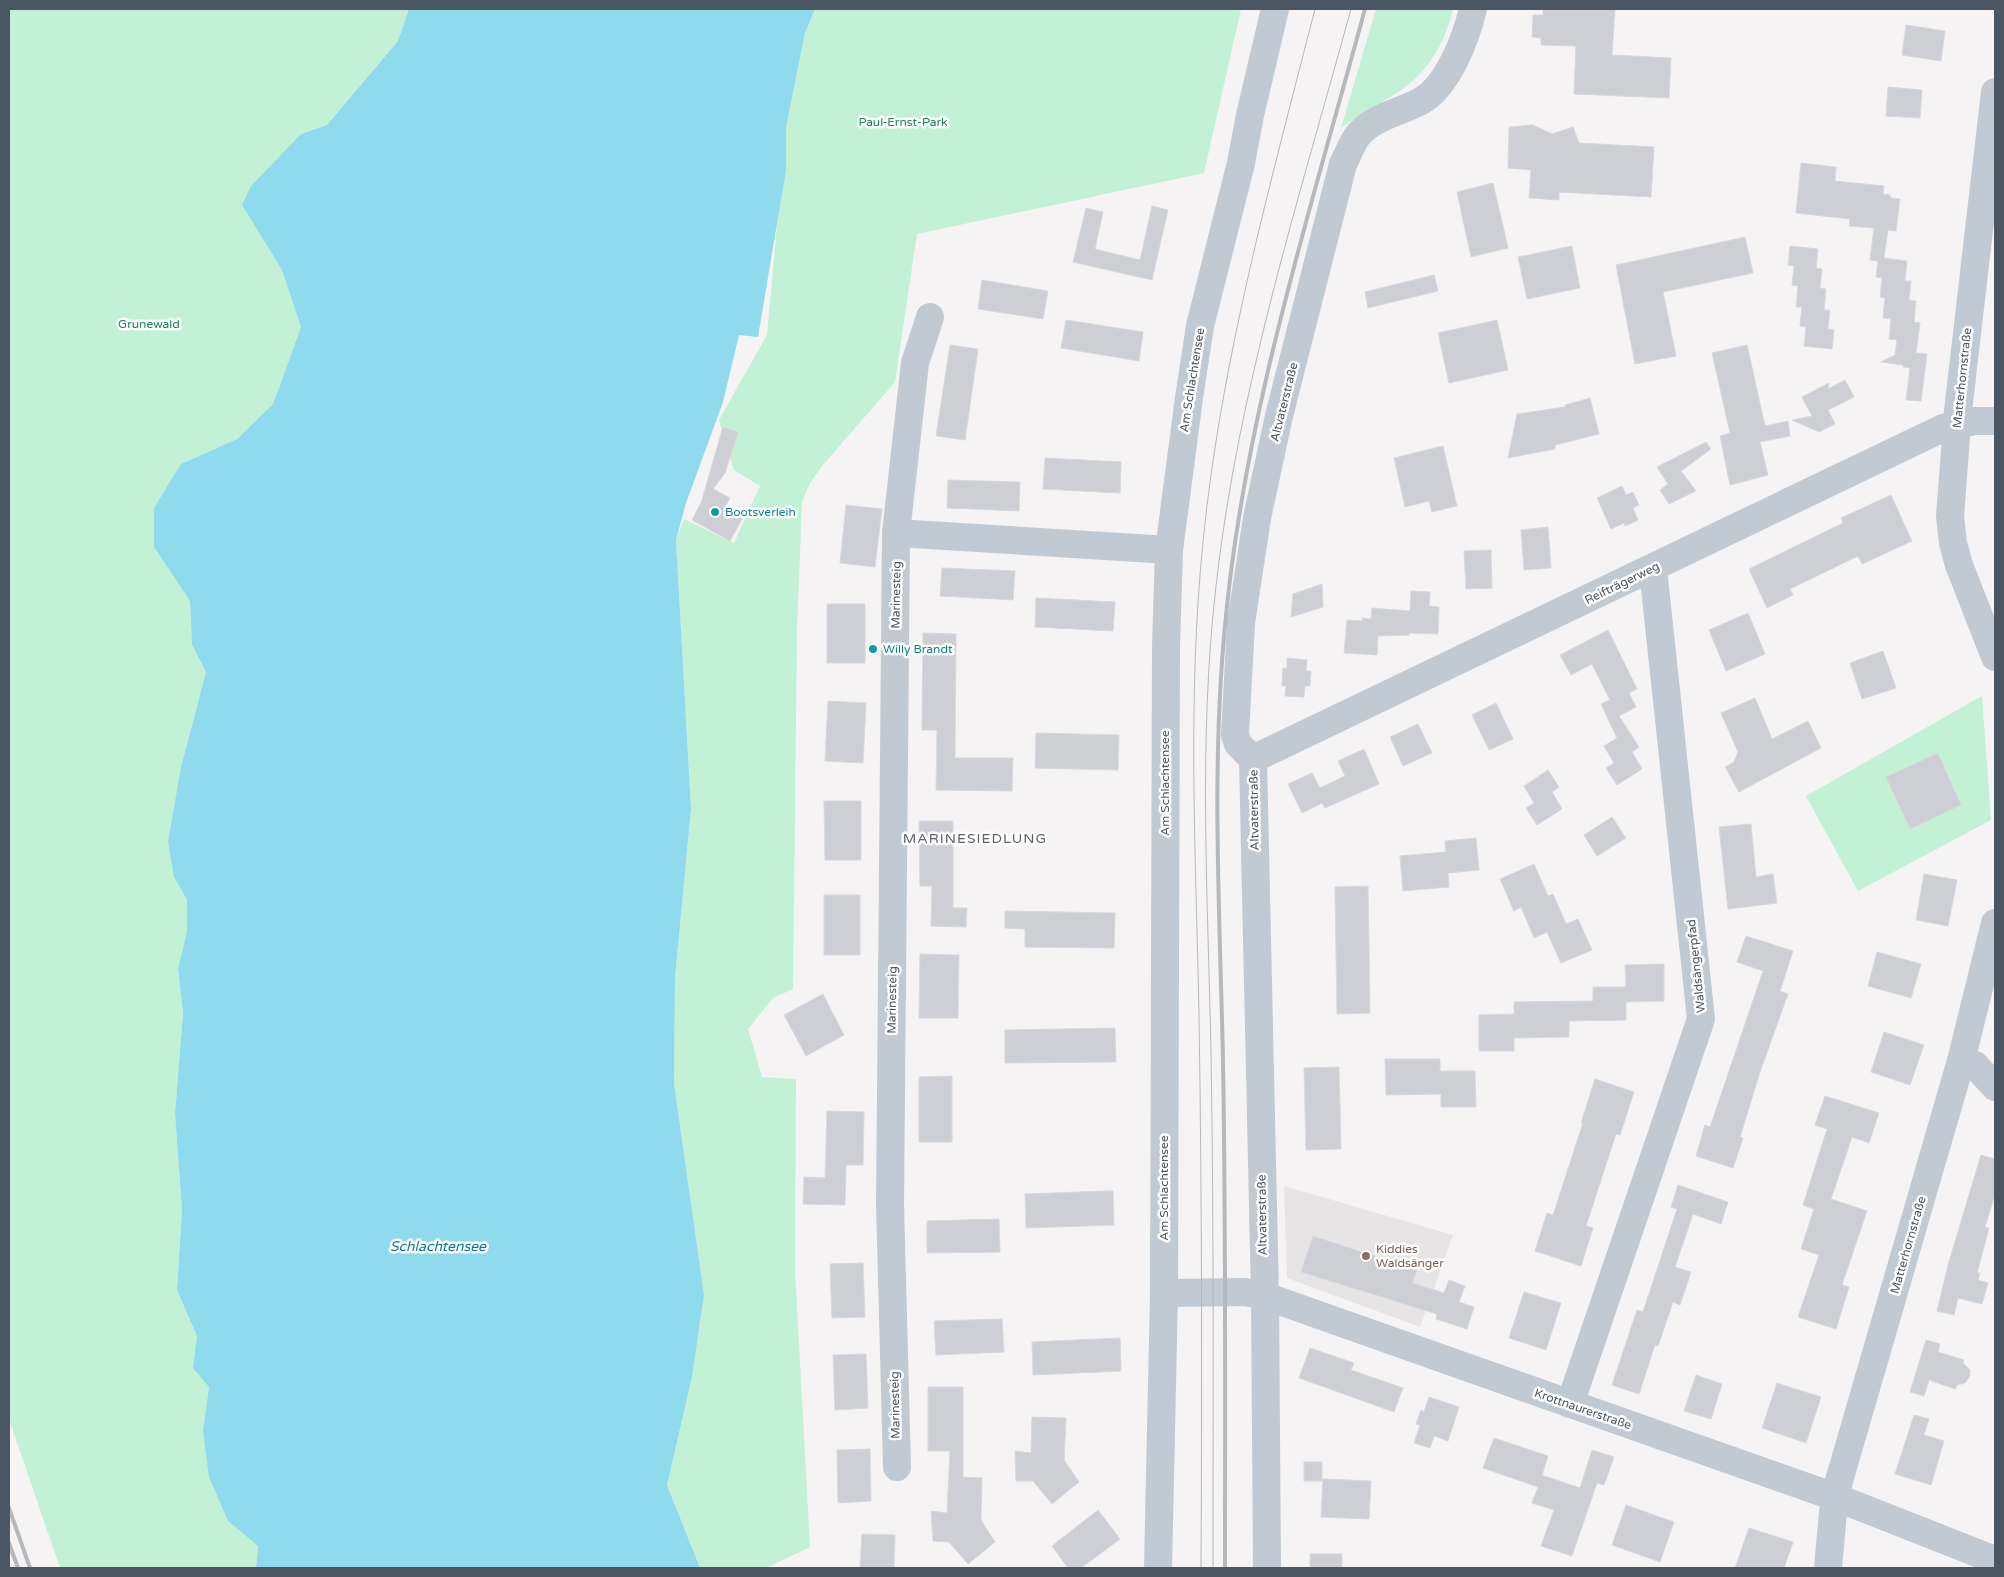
<svg xmlns="http://www.w3.org/2000/svg" width="2004" height="1577" viewBox="0 0 2004 1577" font-family="'Varela Round',sans-serif">
	<style>
		.education { fill: #e6e4e5 }
		.green { fill: #c3f1d5 }
		.water { fill: #90daee }
		.building { fill: #cdcfd5; stroke: #d7d9de }
		.lines { fill: none; stroke-linecap: round; stroke-linejoin: round }
		.minor { stroke: #c1cad2; stroke-width: 28 }
		.tram { stroke: #b5b8bd; stroke-width: 1 }
		.rail { stroke: #b5b8bd; stroke-width: 4 }
		.culture-dot { fill: #0f9aa8; stroke: #fff; stroke-width: 2 }
		.education-dot { fill: #8d6e63; stroke: #fff; stroke-width: 2 }
		.labels { text-anchor: middle; dominant-baseline: central; stroke-width: 5; stroke-linejoin: round; paint-order: stroke }
		.park-label { font-size: 12px; fill: #17864f; stroke: #fff }
		.street-label { font-size: 12px; fill: #4a5661; stroke: #fff }
		.culture-label { font-size: 12px; fill: #0d838f; stroke: #fff; text-anchor: start }
		.education-label { font-size: 12px; fill: #785e54; stroke: #fff; text-anchor: start }
		.neighbourhood-label { font-size: 14px; letter-spacing: 1px; fill: #5f6368; stroke: #fff }
		.water-label { font-size: 14px; font-style: italic; fill: #0c7c9b; stroke: #fff }
	</style>
	<rect width="100%" height="100%" fill="#f5f3f3"/>
	<!-- education -->
	<path class="education" d="M1284 1186 1453 1235 1420 1327 1287 1278Z"/>
	<!-- green -->
	<g class="green">
		<path d="M9 9H409L398 41 327 125 301 134 242 205 282 270 301 327 273 404 237 439 181 464 154 547 190 601 192 645 206 672 181 767 174 877 187 900V931L178 969 183 1013 175 1114 182 1210 177 1290 197 1336 194 1368 209 1387 203 1431 228 1521 258 1546 256 1568H60L9 1419Z"/>
		<path d="M815 9H1241L1204 173 917 234 895 382 822 466 810 483 802 502 797 628 793 989 773 998 748 1029 762 1077 796 1079 795 1269 810 1547 766 1568H700L667 1485 692 1377 704 1295 674 1083 675 978 691 809 676 540 684 519 734 543 760 486 734 470 719 420 767 335 786 128 805 33Z"/>
		<path d="M1376 9H1453C1447 35 1435 60 1415 79 1394 98 1364 110 1341 128Z"/>
		<path d="M1982 696 1991 820 1858 891 1806 796Z"/>
	</g>
	<!-- water -->
	<path class="water" d="M409 9H815L805 33 786 128V170L758 337 739 335 723 402 686 503 676 540 691 809 675 978 674 1083 704 1295 692 1377 667 1485 700 1568H256L258 1546 228 1521 209 1477 203 1431 209 1387 193 1368 197 1336 177 1290 182 1210 175 1114 183 1013 178 969 187 931V900L174 877 168 842 181 767 206 672 192 645 190 601 154 547V508L181 464 237 439 273 404 301 327 282 270 242 205 251 186 301 134 327 125 398 41Z"/>
	<!-- building -->
	<g class="building">
		<path d="M1543 9H1615L1612 55 1671 58 1669 98 1574 94 1576 46 1541 45V38L1532 37 1533 15H1543Z"/>
		<path d="M1906 25 1945 31 1941 61 1902 55Z"/>
		<path d="M1888 87 1922 90 1920 118 1886 116Z"/>
		<path d="M1533 125 1552 134 1573 127 1579 143 1654 147 1651 197 1559 192V200L1529 198 1531 170 1508 168 1509 127Z"/>
		<path d="M1801 163 1836 167 1835 181 1884 186 1883 194 1890 195 1891 198 1900 199 1896 231 1888 230 1884 258 1907 261 1905 281H1911L1909 300 1916 301 1914 322 1920 323 1916 353 1927 354 1921 401 1906 400 1910 368 1903 367V365L1881 362 1895 355 1897 340 1889 339 1891 319 1883 318 1885 298 1880 297 1882 278 1876 277 1878 261 1870 260 1874 228 1849 226 1850 219 1796 213Z"/>
		<path d="M1493 183 1508 248 1471 257 1457 192Z"/>
		<path d="M1152 206 1168 210 1152 280 1073 262 1086 208 1103 212 1095 249 1140 260Z"/>
		<path d="M1745 237 1753 273 1663 292 1676 356 1635 364 1616 265Z"/>
		<path d="M1572 246 1580 288 1527 299 1518 257Z"/>
		<path d="M1790 246 1818 249 1816 268 1822 269 1820 288 1826 289 1824 310H1830L1828 329 1834 330 1832 349 1804 346 1806 327 1800 326 1802 307H1796L1798 286 1792 285 1794 266 1788 265Z"/>
		<path d="M1434 275 1438 291 1368 308 1365 292Z"/>
		<path d="M982 280 1048 291 1043 319 978 309Z"/>
		<path d="M1066 320 1143 332 1139 361 1061 348Z"/>
		<path d="M1497 320 1508 370 1449 383 1438 333Z"/>
		<path d="M950 345 978 349 965 440 936 436Z"/>
		<path d="M1747 345 1765 426 1788 421 1790 436 1760 442 1768 475 1730 485 1720 436 1730 433 1712 353Z"/>
		<path d="M1845 380 1854 397 1828 410 1835 424 1819 432 1792 420 1812 416 1802 397 1829 383 1828 389Z"/>
		<path d="M1590 398 1599 434 1555 445V449L1508 458 1517 414 1565 407V405Z"/>
		<path d="M723 427 738 432 725 473 713 489 730 498 725 507 743 517 730 541 692 520 701 503Z"/>
		<path d="M1706 442 1711 449 1681 471 1696 491 1669 504 1660 490 1668 484 1657 467Z"/>
		<path d="M1443 446 1457 506 1432 512 1429 501 1405 507 1394 458Z"/>
		<path d="M1045 458 1121 462 1120 493 1043 489Z"/>
		<path d="M948 480 1020 482 1019 511 947 508Z"/>
		<path d="M1622 486 1626 495 1633 492 1639 505 1633 508 1638 520 1625 526 1624 523 1611 529 1597 498Z"/>
		<path d="M1891 495 1912 541 1862 564 1858 556 1790 589 1793 595 1767 608 1749 569 1843 523 1841 518Z"/>
		<path d="M846 505 882 509 875 567 840 563Z"/>
		<path d="M1548 527 1551 568 1524 570 1521 530Z"/>
		<path d="M1491 550 1492 588 1466 589 1464 551Z"/>
		<path d="M942 568 1015 571 1013 600 940 596Z"/>
		<path d="M1322 584 1323 607 1291 617 1293 594Z"/>
		<path d="M1411 591 1430 592 1429 606 1439 607 1438 634 1409 633V635L1378 636 1377 655 1344 653 1347 620 1362 621V618L1371 619 1372 608 1410 611Z"/>
		<path d="M1036 598 1115 602 1113 631 1035 627Z"/>
		<rect x="827" y="604" width="38" height="59"/>
		<path d="M1748 613 1765 654 1726 671 1709 630Z"/>
		<path d="M1608 630 1637 689 1629 693 1636 707 1619 716 1639 747 1632 752 1642 769 1617 785 1606 768 1614 763 1604 746 1617 738 1601 704 1609 700 1611 702 1592 664 1571 675 1560 655Z"/>
		<path d="M923 633 956 634 955 758H1013L1012 791 936 790 937 730H922Z"/>
		<path d="M1883 651 1896 688 1862 699 1850 663Z"/>
		<path d="M1287 658 1307 660 1306 671H1311L1310 686H1305L1304 697 1285 696 1286 686H1282L1283 668H1287Z"/>
		<path d="M1755 698 1772 739 1808 721 1821 748 1739 792 1725 767 1734 762 1738 752 1721 713Z"/>
		<path d="M828 701 866 703 863 763 825 761Z"/>
		<path d="M1496 703 1513 739 1489 750 1472 715Z"/>
		<path d="M1418 724 1432 753 1403 766 1390 737Z"/>
		<path d="M1036 733 1119 735 1118 770 1035 768Z"/>
		<path d="M1364 749 1379 784 1325 808 1322 803 1302 813 1288 784 1312 773 1320 788 1345 776 1338 761Z"/>
		<path d="M1938 753 1961 805 1910 829 1886 777Z"/>
		<path d="M1548 770 1559 787 1552 792 1562 809 1537 825 1526 808 1534 803 1524 786Z"/>
		<path d="M824 801H861V860H825Z"/>
		<path d="M1612 817 1626 838 1597 856 1584 835Z"/>
		<path d="M919 821H953V908H967L966 927 931 926 932 886H920Z"/>
		<path d="M1751 824 1756 877 1773 874 1777 903 1728 909 1719 827Z"/>
		<path d="M1476 838 1479 870 1448 873 1449 887 1403 891 1400 856 1446 852 1445 841Z"/>
		<path d="M1534 864 1548 896 1553 894 1566 924 1578 919 1592 950 1561 963 1547 932 1534 938 1521 907 1514 911 1500 879Z"/>
		<path d="M1924 874 1957 880 1948 926 1916 920Z"/>
		<path d="M1368 886 1370 1013 1337 1014 1335 887Z"/>
		<rect x="824" y="895" width="36" height="60"/>
		<path d="M1005 911 1115 913 1114 948 1025 947V929L1005 928Z"/>
		<path d="M1746 936 1793 951 1780 991 1788 994 1760 1072 1740 1137 1743 1138 1733 1168 1696 1156 1705 1125 1710 1127 1763 971 1737 962Z"/>
		<path d="M1877 952 1921 964 1911 998 1868 986Z"/>
		<path d="M920 954 959 955 958 1018H919Z"/>
		<path d="M1664 964V1001L1626 1002V1020L1569 1021V1037L1514 1038V1051H1479V1015L1514 1014V1002L1593 1001V987H1626L1625 965Z"/>
		<path d="M823 994 844 1035 806 1056 784 1015Z"/>
		<path d="M1115 1028 1116 1062 1005 1063V1030Z"/>
		<path d="M1884 1032 1924 1045 1910 1085 1871 1072Z"/>
		<path d="M1385 1059H1440V1071H1475L1476 1107H1441V1094L1386 1095Z"/>
		<path d="M1339 1067 1341 1149 1306 1150 1304 1068Z"/>
		<path d="M952 1076V1142H919V1077Z"/>
		<path d="M1595 1079 1634 1092 1620 1135 1616 1134 1586 1226 1593 1228 1581 1266 1535 1251 1547 1213 1553 1215 1583 1123H1581Z"/>
		<path d="M1825 1096 1879 1113 1869 1143 1852 1137 1831 1199 1867 1211 1842 1285 1849 1287 1836 1329 1798 1317 1819 1255 1801 1249 1814 1209 1803 1205 1827 1129 1815 1125Z"/>
		<path d="M827 1111 864 1112 863 1165H846L845 1205 803 1204 804 1177 825 1178Z"/>
		<path d="M1981 1155 1995 1159V1194L1985 1227 1989 1228 1977 1273H1980L1978 1280 1988 1283 1982 1304 1958 1298 1954 1315 1937 1311 1948 1265Z"/>
		<path d="M1678 1185 1728 1202 1721 1224 1693 1214 1675 1267 1691 1272 1680 1305 1673 1302 1658 1346 1655 1345 1639 1394 1612 1385 1637 1310 1643 1312 1677 1209 1671 1207Z"/>
		<path d="M1105 1191H1113L1114 1225 1026 1228 1025 1194Z"/>
		<path d="M999 1219 1000 1252 927 1253V1221Z"/>
		<path d="M1313 1236 1417 1270 1412 1283 1444 1293 1449 1280 1465 1286 1459 1302 1474 1307 1467 1329 1436 1319 1437 1314 1301 1272Z"/>
		<path d="M863 1263 865 1317 832 1318 830 1264Z"/>
		<path d="M1524 1292 1561 1303 1546 1350 1509 1338Z"/>
		<path d="M1002 1319 1004 1352 936 1355 934 1321Z"/>
		<path d="M1120 1338 1121 1371 1033 1375 1032 1342Z"/>
		<path d="M1926 1340 1940 1344 1938 1352 1964 1360 1963 1363 1970 1370V1376L1965 1383 1957 1385 1955 1389 1929 1380 1924 1396 1910 1392Z"/>
		<path d="M1310 1348 1354 1363 1351 1370 1403 1388 1394 1412 1299 1378Z"/>
		<path d="M866 1354 868 1408 835 1410 833 1355Z"/>
		<path d="M1696 1375 1722 1384 1711 1419 1684 1411Z"/>
		<path d="M1777 1383 1821 1397 1806 1443 1762 1428Z"/>
		<path d="M928 1387H963V1477L982 1478 981 1520 995 1542 968 1564 949 1542 933 1541 931 1511 947 1513 950 1451H928Z"/>
		<path d="M1429 1397 1459 1407 1448 1441 1434 1436 1430 1448 1414 1443 1420 1425 1416 1424 1421 1410 1424 1412Z"/>
		<path d="M1914 1415 1929 1419 1924 1435 1944 1441 1931 1485 1895 1474Z"/>
		<path d="M1032 1417 1066 1418 1064 1460 1079 1482 1052 1504 1033 1481H1016L1015 1451 1031 1453Z"/>
		<path d="M1494 1438 1548 1456 1542 1475 1580 1488 1592 1450 1614 1457 1604 1485 1597 1483 1572 1556 1541 1546 1554 1510 1532 1503 1538 1487 1483 1468Z"/>
		<path d="M870 1449 871 1501 838 1503 837 1450Z"/>
		<rect x="1304" y="1462" width="18" height="19"/>
		<path d="M1323 1479 1371 1481 1369 1519 1321 1517Z"/>
		<path d="M1626 1505 1674 1522 1660 1562 1612 1545Z"/>
		<path d="M1098 1510 1120 1539 1081 1568H1068L1052 1546Z"/>
		<path d="M1749 1528 1793 1542 1784 1568H1735Z"/>
		<path d="M862 1534 895 1535 894 1568H860Z"/>
		<rect x="1310" y="1554" width="32" height="14"/>
	</g>
	<g class="lines">
		<!-- minor -->
		<g class="minor">
			<path d="M1995 92 1958 411 1950 516 1953 543 1959 565 1995 657"/>
			<path d="M896 533 1169 550"/>
			<path d="M1253 759 1943 428 1974 421H1995"/>
			<path d="M1961 1061 1975 1065 1995 1087"/>
			<path d="M1164 1293 1245 1292 1265 1296 1835 1497 1995 1560"/>
			<path d="M1570 1404 1701 1019 1653 569"/>
			<path d="M897 1467 890 1204 896 533 915 363 930 317"/>
			<path d="M1158 1568 1164 1293 1166 647 1169 550 1189 398 1200 326 1241 163 1250 115 1275 9"/>
			<path d="M1267 1568 1265 1296 1253 759 1238 744 1235 735 1241 623 1257 518 1279 416 1343 164C1348 155 1352 142 1359 134 1375 116 1401 112 1421 101 1448 86 1466 38 1473 9"/>
			<path d="M1828 1568 1833 1512 1839 1481 1961 1061 1995 923"/>
		</g>
		<!-- tram -->
		<g class="tram">
			<path d="M1201 1568C1202 1384 1202 1200 1199 1015 1196 858 1187 699 1203 542 1221 360 1270 185 1315 9"/>
			<path d="M1213 1568C1213 1397 1214 1225 1211 1053 1208 898 1198 741 1216 586 1238 389 1299 199 1351 9"/>
		</g>
		<!-- rail -->
		<g class="rail">
			<path d="M9 1508 30 1568"/>
			<path d="M9 1543 18 1568"/>
			<path d="M1225 1568C1225 1399 1226 1230 1223 1061 1220 917 1211 770 1225 626 1244 416 1310 212 1365 9"/>
		</g>
	</g>
	<!-- markers -->
	<g class="culture-dot">
		<circle cx="715" cy="512" r="5"/>
		<circle cx="873" cy="649" r="5"/>
	</g>
	<circle class="education-dot" cx="1366" cy="1256" r="5"/>
	<g class="labels">
		<!-- park labels -->
		<g class="park-label">
			<text x="903" y="122">Paul-Ernst-Park</text>
			<text x="149" y="324">Grunewald</text>
		</g>
		<!-- street labels -->
		<g class="street-label">
			<text transform="translate(1962 378) rotate(-84)">Matterhornstraße</text>
			<text transform="translate(1192 380) rotate(-81)">Am Schlachtensee</text>
			<text transform="translate(1284 402) rotate(-76)">Altvaterstraße</text>
			<text transform="translate(1622 583) rotate(-26)">Reifträgerweg</text>
			<text transform="translate(896 595) rotate(-89)">Marinesteig</text>
			<text transform="translate(1165 783) rotate(-90)">Am Schlachtensee</text>
			<text transform="translate(1254 810) rotate(-91)">Altvaterstraße</text>
			<text transform="translate(1696 966) rotate(-96)">Waldsängerpfad</text>
			<text transform="translate(892 1000) rotate(-89)">Marinesteig</text>
			<text transform="translate(1164 1188) rotate(-90)">Am Schlachtensee</text>
			<text transform="translate(1262 1215) rotate(-91)">Altvaterstraße</text>
			<text transform="translate(1908 1245) rotate(-74)">Matterhornstraße</text>
			<text transform="translate(895 1405) rotate(-91)">Marinesteig</text>
			<text transform="translate(1583 1409) rotate(19)">Krottnaurerstraße</text>
		</g>
		<!-- culture labels -->
		<g class="culture-label">
			<text x="725" y="512">Bootsverleih</text>
			<text x="883" y="649">Willy Brandt</text>
		</g>
		<!-- education labels -->
		<g class="education-label">
			<text x="1376" y="1249">Kiddies<tspan x="1376" dy="14">Waldsänger</tspan></text>
		</g>
		<!-- neighbourhood labels -->
		<g class="neighbourhood-label">
			<text x="975" y="838">MARINESIEDLUNG</text>
		</g>
		<!-- water labels -->
		<g class="water-label">
			<text x="438" y="1246">Schlachtensee</text>
		</g>
	</g>
	<!-- border -->
	<rect width="2004" height="1577" fill="none" stroke="#4a5661" stroke-width="20"/>
</svg>
